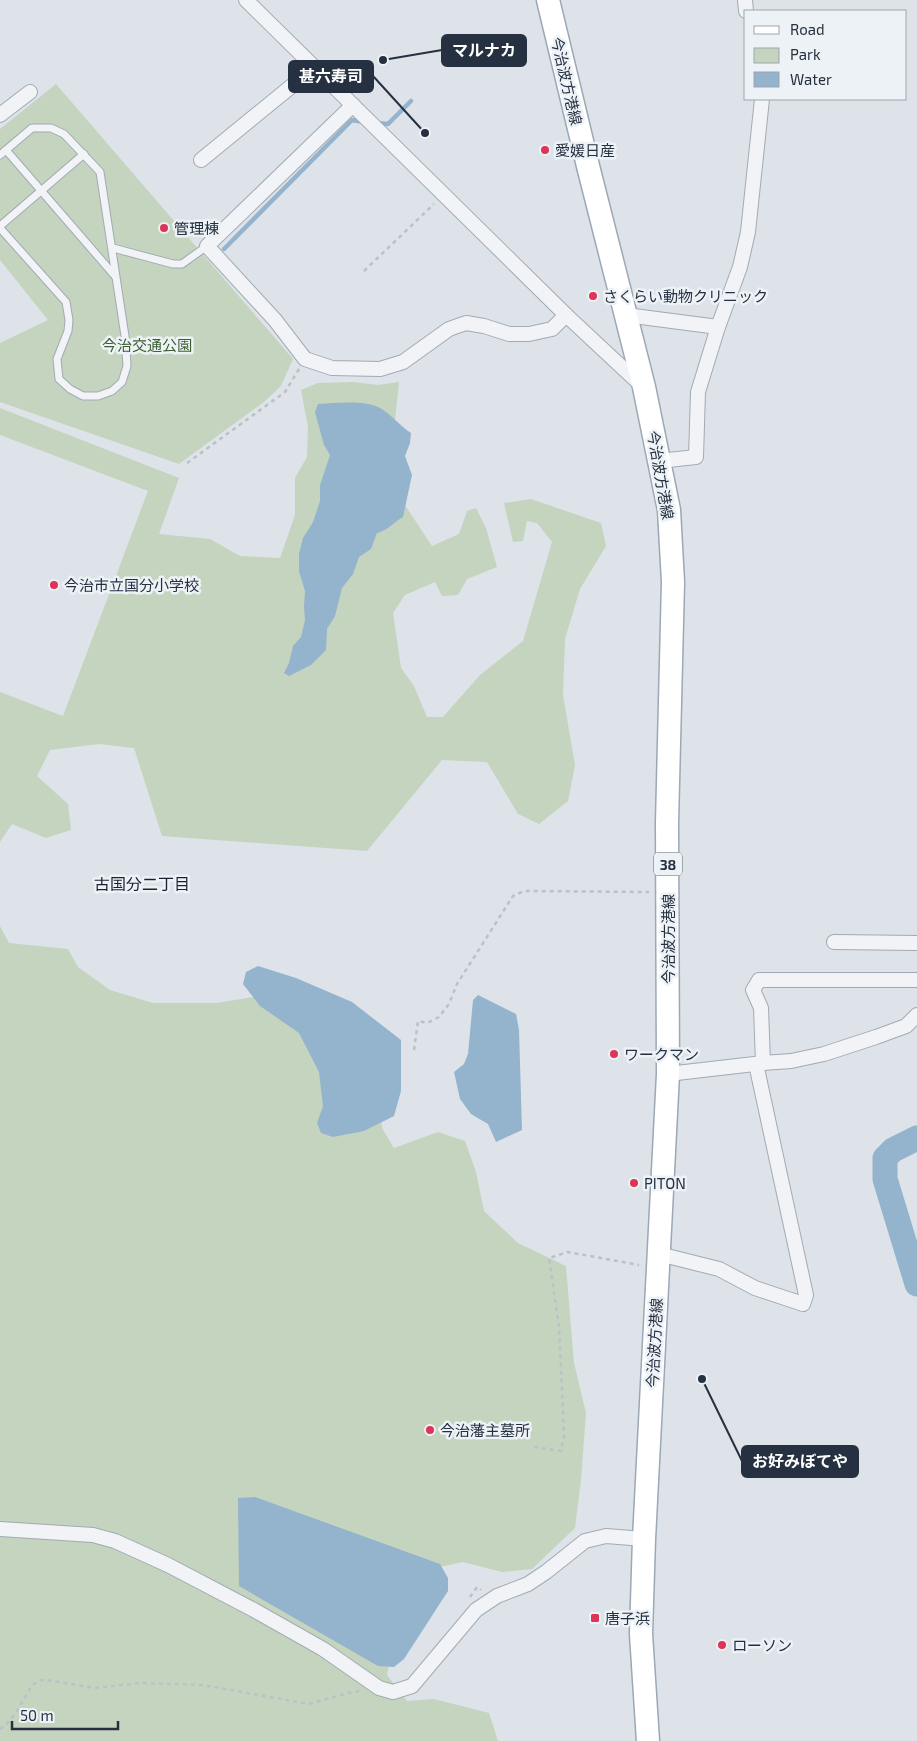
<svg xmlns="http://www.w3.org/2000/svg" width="917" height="1741" viewBox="0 0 917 1741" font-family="'Exo 2','Noto Sans JP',sans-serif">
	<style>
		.green { fill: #c5d4be }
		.water { fill: #94b3cd }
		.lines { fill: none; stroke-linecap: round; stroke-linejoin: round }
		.stream { stroke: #94b3cd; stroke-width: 4.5 }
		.river { stroke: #94b3cd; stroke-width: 25 }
		.lane-casing { stroke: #a2aab3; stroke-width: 9 }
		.street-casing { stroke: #a2aab3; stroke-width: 16 }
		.primary-casing { stroke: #9ba8b6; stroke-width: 25 }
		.path { stroke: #bcc1c8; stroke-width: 2.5; stroke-dasharray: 4 4; stroke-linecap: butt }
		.lane { stroke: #f1f3f7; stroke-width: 7 }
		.street { stroke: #f1f3f7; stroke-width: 14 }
		.primary { stroke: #fff; stroke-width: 22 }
		.poi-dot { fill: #dd3457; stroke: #edf2f6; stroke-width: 2 }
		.labels { text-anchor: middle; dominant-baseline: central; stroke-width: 5; stroke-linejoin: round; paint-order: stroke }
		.shield { fill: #edf2f6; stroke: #616b77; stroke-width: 1 }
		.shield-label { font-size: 14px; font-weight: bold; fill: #253141 }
		.street-label { font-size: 15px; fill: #253141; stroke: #edf2f6 }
		.poi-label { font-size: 15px; fill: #253141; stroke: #edf2f6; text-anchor: start }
		.park-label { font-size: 15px; fill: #3c5f31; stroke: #edf2f6 }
		.neighbourhood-label { font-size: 16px; fill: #182232; stroke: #edf2f6 }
		.leader { fill: none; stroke: #253141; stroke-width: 2 }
		.callout-dot { fill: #253141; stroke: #edf2f6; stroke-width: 2 }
		.callout { fill: #253141; stroke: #253141; stroke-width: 2 }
		.callout-label { font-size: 16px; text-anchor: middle; font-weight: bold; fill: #fff }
	</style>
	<rect width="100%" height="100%" fill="#dde3e9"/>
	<!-- green -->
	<g class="green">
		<path d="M56 84 293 359 281 386 264 402 179 464 0 402V343L48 320 0 260V129Z"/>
		<path d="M353 382 378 385 399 382 394 430 397 493 432 546 459 534 467 511 476 508 486 528 497 567 467 579 458 595 442 596 435 582 405 595 393 613 401 668 414 686 427 717H443L480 675 523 641 552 542 537 523 527 521 523 541 513 542 504 503 531 499 601 523 606 546 580 589 565 639 563 695 575 765 568 801 539 824 518 814 487 762 442 760 367 851 162 836 134 748 99 744 50 750 37 776 68 804 71 830 46 838 12 824 0 842V692L63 716 148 491 0 435V408L179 478 159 534 210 539 240 556 280 558 295 515V478L307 457 308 427 301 390 318 383Z"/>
		<path d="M0 926 9 943 68 949 78 967 110 990 153 1003H217L278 993 366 1063 383 1130 394 1148 438 1132 465 1141 476 1172 484 1211 518 1243 566 1266 574 1363 586 1413 581 1480 575 1528 532 1569 502 1572 463 1562 406 1574 387 1675 407 1701 434 1699 489 1713 498 1741H0Z"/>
	</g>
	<!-- water -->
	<g class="water">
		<path d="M318 404C336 403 365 400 380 408 391 414 400 426 411 433L410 443 405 456 412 475 403 517C394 522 387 531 377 533L371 549 359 557 353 574 342 588 335 616 327 629 326 650 311 665 289 676 284 673 289 663 293 646 301 637 305 620 304 606 305 591 299 571V554L303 538 313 522 320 501V485L330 455 324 445 315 412Z"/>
		<path d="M258 966 296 978 352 1002 401 1040V1091L394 1116 364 1131 333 1137 321 1133 317 1123 323 1106 319 1072 299 1033 260 1006 243 984 246 972Z"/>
		<path d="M478 995 516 1014 519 1030 522 1130 496 1142 488 1124 471 1114 460 1099 454 1072 464 1064 468 1054 473 1000Z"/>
		<path d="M255 1497 440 1564 448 1578V1591L404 1659 394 1667 378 1666 239 1586 238 1498Z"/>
	</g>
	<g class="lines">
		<!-- stream -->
		<g class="stream">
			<path d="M377 123 388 124 411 101"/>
			<path d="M224 249 352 120 364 122"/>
		</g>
		<!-- river -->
		<path class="river" d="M917 1138 893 1150 885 1158V1179L917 1284"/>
		<defs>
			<g id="lane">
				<path d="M6 150 115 276"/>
				<path d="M0 155 32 128H51L64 134 100 172 125 336 127 366 122 382 112 391 98 396H83L70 389 59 379 57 359 68 331 69 320 66 302 0 228"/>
				<path d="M0 226 84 154"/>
				<path d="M113 248 173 264H182L207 246"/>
			</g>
			<g id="street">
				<path d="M246 0 566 315 641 385"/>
				<path d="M745 0 746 11"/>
				<path d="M353 105 207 246 275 320 305 359 332 368 380 369 403 362 449 329 466 323 484 326 509 334H529L552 329 566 315"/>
				<path d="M0 115 30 92"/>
				<path d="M201 160 315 67"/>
				<path d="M626 315 718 327 698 392 696 457 659 461"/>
				<path d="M718 327 740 267 748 232 762 99"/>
				<path d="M834 942 917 943"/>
				<path d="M763 1063 791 1061 824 1054 876 1037 906 1026 917 1015"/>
				<path d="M668 1074 763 1063 761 1008 753 990 759 980H917"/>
				<path d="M659 1254 719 1269 755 1288 803 1304 806 1295 756 1064"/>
				<path d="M0 1529 93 1535 115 1541 168 1565 254 1610 323 1649 379 1688 393 1692 412 1686 476 1610 497 1596 528 1584 546 1572 585 1541 606 1536 644 1539"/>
			</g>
			<path id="primary" d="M548 0 588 166 644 387 669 510 673 582 667 823 668 1074 644 1539 641 1634 648 1741"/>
		</defs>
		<!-- lane casing -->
		<use href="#lane" class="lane-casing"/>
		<!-- street casing -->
		<use href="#street" class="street-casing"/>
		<!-- primary casing -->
		<use href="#primary" class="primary-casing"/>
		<!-- path -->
		<g class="path">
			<path d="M364 271 434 204"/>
			<path d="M187 463 285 392 299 369"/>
			<path d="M414 1050 418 1021 427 1023 439 1017 449 1004 457 984 513 896 524 891 649 892"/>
			<path d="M534 1447 561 1451 564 1435 559 1326 549 1258 568 1252 639 1265"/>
			<path d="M470 1597 477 1587 481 1590"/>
			<path d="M0 1729 5 1726 17 1711 32 1685 41 1680 54 1681 95 1688 139 1683 203 1685 309 1704 348 1693 360 1691"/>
		</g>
		<!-- lane -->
		<use href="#lane" class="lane"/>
		<!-- street -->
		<use href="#street" class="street"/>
		<!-- primary -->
		<use href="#primary" class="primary"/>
	</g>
	<!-- markers -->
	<g class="poi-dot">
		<circle cx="545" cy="150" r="5"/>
		<circle cx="164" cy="228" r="5"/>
		<circle cx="593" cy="296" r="5"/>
		<circle cx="54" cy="585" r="5"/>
		<circle cx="614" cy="1054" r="5"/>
		<circle cx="634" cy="1183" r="5"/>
		<circle cx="430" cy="1430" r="5"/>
		<rect x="590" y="1613" width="10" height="10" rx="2.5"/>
		<circle cx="722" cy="1645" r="5"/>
	</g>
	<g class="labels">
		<!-- shield labels -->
		<rect class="shield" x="654" y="852.5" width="28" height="23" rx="4"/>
		<g class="shield-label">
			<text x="668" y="864">38</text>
		</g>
		<!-- street labels -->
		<g class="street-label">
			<text transform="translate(567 81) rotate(77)">今治波方港線</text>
			<text transform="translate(661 475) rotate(80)">今治波方港線</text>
			<text transform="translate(668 939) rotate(-90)">今治波方港線</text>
			<text transform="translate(654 1343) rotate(-87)">今治波方港線</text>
		</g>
		<!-- poi labels -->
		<g class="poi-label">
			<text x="555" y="150">愛媛日産</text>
			<text x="174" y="228">管理棟</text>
			<text x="603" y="296">さくらい動物クリニック</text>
			<text x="64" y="585">今治市立国分小学校</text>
			<text x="624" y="1054">ワークマン</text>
			<text x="644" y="1183">PITON</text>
			<text x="440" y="1430">今治藩主墓所</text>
			<text x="605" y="1618">唐子浜</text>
			<text x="732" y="1645">ローソン</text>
		</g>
		<!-- park labels -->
		<g class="park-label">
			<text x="147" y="345">今治交通公園</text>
		</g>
		<!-- neighbourhood labels -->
		<g class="neighbourhood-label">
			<text x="142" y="883">古国分二丁目</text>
		</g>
	</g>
	<!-- callouts -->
	<path class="leader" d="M383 60L442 50M425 133L373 76M702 1379L742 1461"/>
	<g class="callout-dot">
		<circle cx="383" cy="60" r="5"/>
		<circle cx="425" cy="133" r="5"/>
		<circle cx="702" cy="1379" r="5"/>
	</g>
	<g class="callout">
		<rect x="442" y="35" width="84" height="31" rx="5"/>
		<rect x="289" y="61" width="84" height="31" rx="5"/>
		<rect x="742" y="1446" width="116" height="31" rx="5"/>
	</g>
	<g class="callout-label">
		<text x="484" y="56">マルナカ</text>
		<text x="331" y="82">甚六寿司</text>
		<text x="800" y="1467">お好みぼてや</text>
	</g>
	<!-- legend -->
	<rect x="744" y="10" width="162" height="90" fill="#edf2f6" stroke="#9da5ae"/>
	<rect x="754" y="26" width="25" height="8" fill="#ffffff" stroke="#9da5ae"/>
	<text x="790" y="35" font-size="15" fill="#253141">Road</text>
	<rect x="754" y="48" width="25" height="15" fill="#c5d4be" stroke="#9da5ae"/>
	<text x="790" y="60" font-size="15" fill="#253141">Park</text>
	<rect x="754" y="72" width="25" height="15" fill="#94b3cd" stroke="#9da5ae"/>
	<text x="790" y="85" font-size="15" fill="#253141">Water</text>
	<!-- scale -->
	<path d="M12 1721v8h106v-8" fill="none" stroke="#253141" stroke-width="2.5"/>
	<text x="20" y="1721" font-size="15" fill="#253141" stroke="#edf2f6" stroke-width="4" paint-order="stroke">50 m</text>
</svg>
